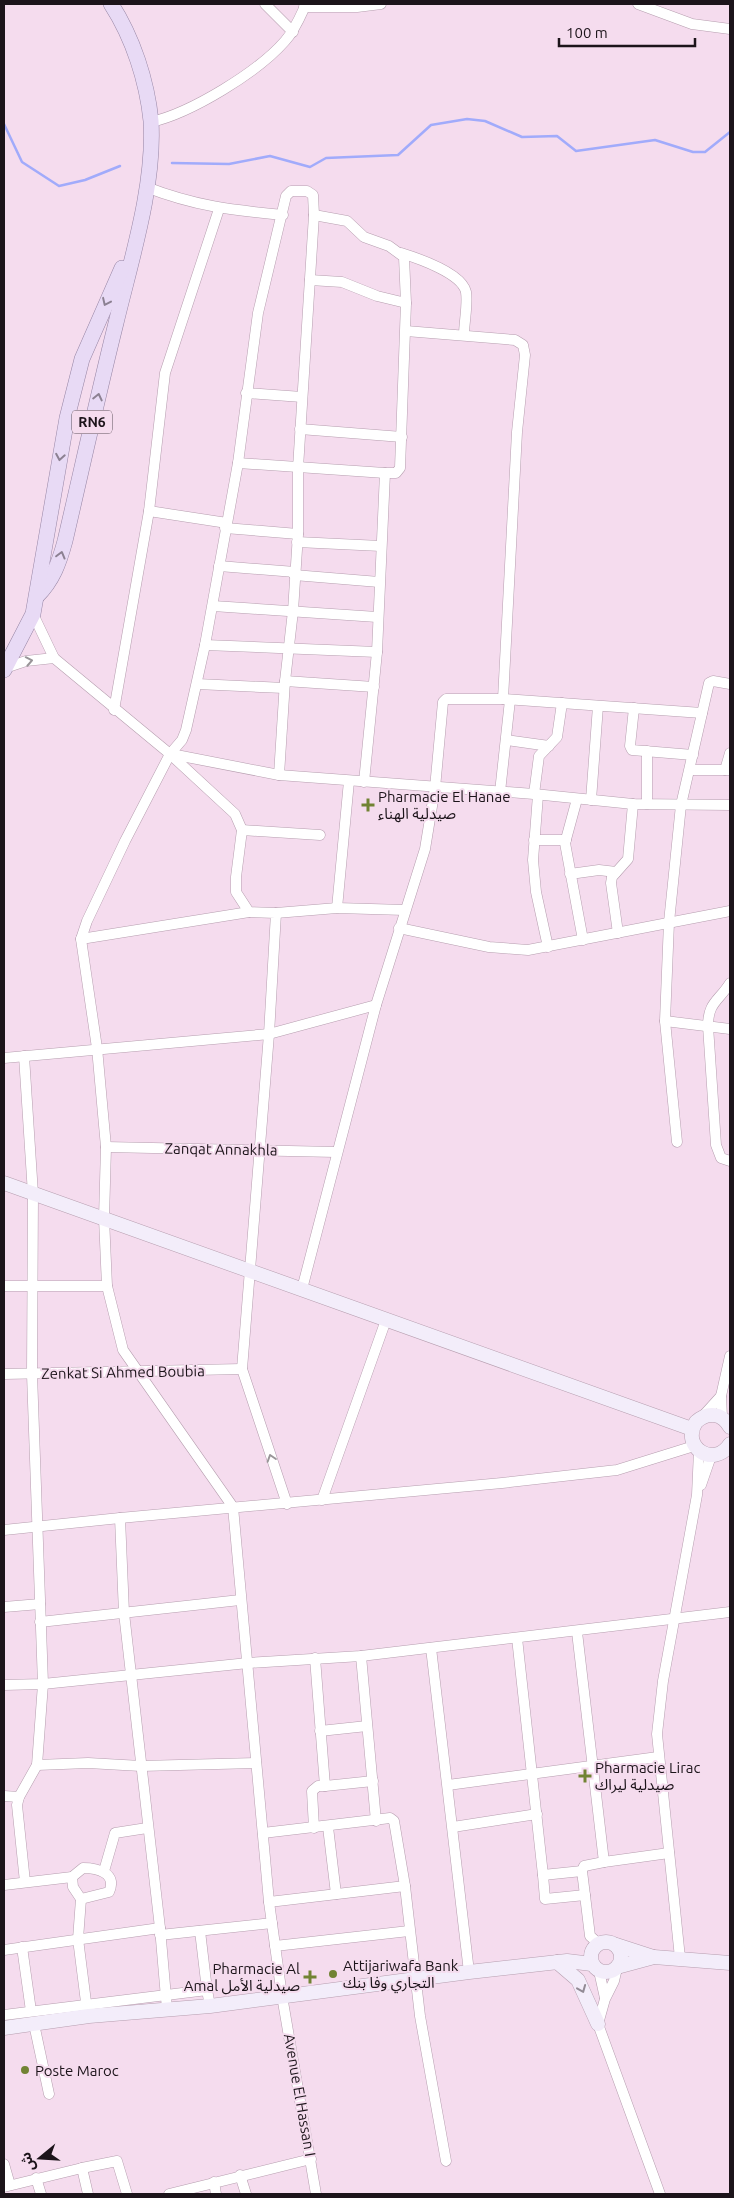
<svg xmlns="http://www.w3.org/2000/svg" width="734" height="2198" viewBox="0 0 734 2198" font-family="Ubuntu,'Noto Sans Arabic',sans-serif">
	<style>
		.lines { fill: none; stroke-linecap: round; stroke-linejoin: round }
		.stream { stroke: #a1abfb; stroke-width: 2.5 }
		.street-casing { stroke: #b69eaf; stroke-width: 11 }
		.secondary-casing { stroke: #b69eaf; stroke-width: 15 }
		.primary-casing { stroke: #9685a4; stroke-width: 16 }
		.street { stroke: #fff; stroke-width: 10 }
		.secondary { stroke: #f3edfa; stroke-width: 14 }
		.primary { stroke: #e8daf5; stroke-width: 15 }
		.oneway { stroke: #8c8192 }
		.oneway2 { stroke: #999598 }
		.oneway3 { stroke: #928b95 }
		.poi-dot { fill: #718333; stroke: #f5dcee; stroke-width: 2 }
		.labels { text-anchor: middle; dominant-baseline: central; stroke-width: 4; stroke-linejoin: round; paint-order: stroke }
		.shield { fill: #f5dcee; stroke: #5d505a; stroke-width: 1 }
		.shield-label { font-size: 14px; font-weight: bold; fill: #1c141a }
		.poi-label { font-size: 15px; fill: #1c141a; stroke: #f5dcee; text-anchor: start }
		.street-label { font-size: 15px; fill: #1c141a; stroke: #f5dcee }
	</style>
	<rect width="100%" height="100%" fill="#f5dcee"/>
	<g class="lines">
		<!-- stream -->
		<g class="stream">
			<path d="M4 124 22 162 59 186 85 180 120 166"/>
			<path d="M172 163 229 164 270 156 310 167 326 158 398 155 431 125 467 119 485 121 522 137 557 136 576 151 655 140 693 152H705L730 132"/>
		</g>
		<defs>
			<g id="street">
				<path d="M265 4 293 32"/>
				<path d="M638 4 692 24 730 29"/>
				<path d="M304 7H357L381 4"/>
				<path d="M151 122C191 113 258 72 285 41 295 30 300 17 306 4"/>
				<path d="M146 187C195 206 231 210 283 215"/>
				<path d="M401 253C417 258 462 273 466 292 468 305 464 322 464 335"/>
				<path d="M310 280 342 282 377 296 406 303"/>
				<path d="M406 331 515 340 523 345 525 355 517 432 503 699"/>
				<path d="M246 393 302 397"/>
				<path d="M300 429 402 437"/>
				<path d="M238 463 385 473H396L400 468 406 303 404 257 389 246 364 237 347 221 314 215"/>
				<path d="M149 511 227 523"/>
				<path d="M225 528 298 534"/>
				<path d="M297 542 381 546"/>
				<path d="M219 566 295 572"/>
				<path d="M294 575 379 582"/>
				<path d="M213 606 377 617"/>
				<path d="M33 614 54 658 170 754 235 814 242 830 236 877V892L249 912 276 913 269 1034 242 1369 287 1504"/>
				<path d="M205 645 377 652"/>
				<path d="M5 668 26 661 54 658"/>
				<path d="M285 681 374 687"/>
				<path d="M197 684 284 688"/>
				<path d="M634 708 630 746 632 750 693 755"/>
				<path d="M114 710 149 511 165 373 219 209"/>
				<path d="M506 740 549 746"/>
				<path d="M171 754 279 775 534 794 633 804 730 805"/>
				<path d="M690 770H730"/>
				<path d="M725 770 730 753"/>
				<path d="M279 775 285 681 293 611 298 534V468L314 215 313 195 307 191H291L286 196 258 313 238 463 205 645 186 730 182 740 170 754 125 841 87 921 81 939 97 1048 106 1147 104 1218 107 1286 123 1350 233 1507 269 1902 282 1996 316 2194"/>
				<path d="M364 782 377 652 385 473"/>
				<path d="M500 792 510 700"/>
				<path d="M534 794 539 756 557 737 562 703"/>
				<path d="M538 795 533 860 536 892 548 947"/>
				<path d="M577 799 565 843 583 940"/>
				<path d="M591 800 598 706"/>
				<path d="M647 804V751"/>
				<path d="M242 830 320 835"/>
				<path d="M534 840H566"/>
				<path d="M570 874 599 870 616 872"/>
				<path d="M337 908 349 781"/>
				<path d="M276 913 337 908 405 910"/>
				<path d="M399 928 489 947 528 950 730 911"/>
				<path d="M618 933 611 883 612 877 628 859 633 804"/>
				<path d="M81 939 249 912"/>
				<path d="M730 983C719 1001 708 1002 708 1026L716 1145 721 1158 730 1161"/>
				<path d="M665 1021 730 1029"/>
				<path d="M24 1056 33 1194 32 1374 43 1684 37 1765 19 1797 17 1805 25 1882"/>
				<path d="M4 1058 269 1034 376 1005"/>
				<path d="M677 1142 665 1021 669 922 681 805 709 683 713 681 730 684"/>
				<path d="M106 1147 336 1152"/>
				<path d="M4 1286H107"/>
				<path d="M302 1289 376 1005 425 849 435 788 443 702 446 699H503L702 713"/>
				<path d="M4 1374 242 1369"/>
				<path d="M702 1417 721 1396"/>
				<path d="M722 1418 721 1396 730 1356"/>
				<path d="M701 1485 711 1456"/>
				<path d="M322 1500 386 1320"/>
				<path d="M120 1518 124 1613 160 1928 167 2009"/>
				<path d="M4 1530 120 1518 502 1483 617 1470 694 1446"/>
				<path d="M4 1607 40 1604"/>
				<path d="M40 1622 240 1600"/>
				<path d="M577 1632 604 1862 669 1853"/>
				<path d="M517 1638 543 1875 582 1871 590 1936 598 1943"/>
				<path d="M431 1648 469 1972"/>
				<path d="M361 1656 376 1821"/>
				<path d="M4 1685 43 1684 248 1663 361 1656 730 1612"/>
				<path d="M320 1731 367 1726"/>
				<path d="M37 1765 88 1763 141 1766 256 1763"/>
				<path d="M448 1785 658 1757"/>
				<path d="M325 1786 373 1781"/>
				<path d="M4 1796 19 1797"/>
				<path d="M328 1827 336 1894"/>
				<path d="M453 1827 537 1814"/>
				<path d="M314 1828 312 1791 318 1786H325L315 1658"/>
				<path d="M263 1833 390 1818 394 1821 405 1886 420 2016 446 2161"/>
				<path d="M104 1871 115 1833 147 1828"/>
				<path d="M582 1871 584 1866 604 1862"/>
				<path d="M543 1875 545 1899 585 1895"/>
				<path d="M72 1877 73 1887 81 1899 78 1939 87 2010"/>
				<path d="M4 1885 72 1877 83 1868C97 1868 118 1873 109 1892L81 1899"/>
				<path d="M269 1902 405 1886"/>
				<path d="M200 1931 207 1990"/>
				<path d="M160 1935 272 1923"/>
				<path d="M275 1946 409 1931"/>
				<path d="M22 1947 31 2011"/>
				<path d="M4 1950 160 1928"/>
				<path d="M680 1958 657 1734 663 1681 697 1495 699 1451"/>
				<path d="M617 1968 614 1981 605 1999 598 2024 660 2194"/>
				<path d="M599 1971 605 1998"/>
				<path d="M4 2015 207 1990 210 2006"/>
				<path d="M34 2024 49 2094"/>
				<path d="M4 2164 10 2185"/>
				<path d="M82 2168 117 2161 127 2194"/>
				<path d="M240 2175 246 2194"/>
				<path d="M36 2178 41 2194"/>
				<path d="M214 2182 216 2194"/>
				<path d="M4 2187 82 2168 88 2194"/>
				<path d="M169 2194 311 2159"/>
			</g>
			<g id="secondary">
				<path d="M4 1183 692 1429"/>
				<path d="M730 1427C722 1413 708 1411 696 1422 680 1447 714 1469 730 1444"/>
				<circle cx="606" cy="1957" r="15"/>
				<path d="M616 1945 653 1957"/>
				<path d="M557 1962 578 1980 598 2024"/>
				<path d="M617 1967 654 1957 730 1963"/>
				<path d="M4 2028 89 2016 210 2006 469 1972 567 1961 592 1964"/>
			</g>
			<g id="primary">
				<path d="M37 596C53 580 59 563 65 541 82 468 98 395 116 323 131 260 155 186 151 121 147 81 133 38 111 4"/>
				<path d="M4 670 33 614 67 418 82 359 122 268"/>
			</g>
		</defs>
		<!-- street casing -->
		<use href="#street" class="street-casing"/>
		<!-- secondary casing -->
		<use href="#secondary" class="secondary-casing"/>
		<!-- primary casing -->
		<use href="#primary" class="primary-casing"/>
		<!-- street -->
		<use href="#street" class="street"/>
		<!-- secondary -->
		<use href="#secondary" class="secondary"/>
		<!-- primary -->
		<use href="#primary" class="primary"/>
	</g>
	<!-- one-way arrows -->
	<defs><path id="oneway-chevron" d="M-2-3.5L2.5 0L-2 3.5" fill="none" stroke-width="1.6" stroke-linecap="round" stroke-linejoin="round" transform="scale(1.25)"/></defs>
	<g class="oneway">
		<use href="#oneway-chevron" transform="translate(106 302) rotate(115)"/>
		<use href="#oneway-chevron" transform="translate(98 397) rotate(-77)"/>
		<use href="#oneway-chevron" transform="translate(60 457) rotate(100)"/>
		<use href="#oneway-chevron" transform="translate(61 555) rotate(-75)"/>
	</g>
	<g class="oneway2">
		<use href="#oneway-chevron" transform="translate(29 661) rotate(-11)"/>
		<use href="#oneway-chevron" transform="translate(271 1458) rotate(-108)"/>
	</g>
	<use class="oneway3" href="#oneway-chevron" transform="translate(582 1989) rotate(68)"/>
	<!-- markers -->
	<g class="poi-dot">
		<path d="M365.5 797.5h5v5h5v5h-5v5h-5v-5h-5v-5h5z"/>
		<path d="M582.5 1768.5h5v5h5v5h-5v5h-5v-5h-5v-5h5z"/>
		<circle cx="333" cy="1974" r="5"/>
		<path d="M307.5 1969.5h5v5h5v5h-5v5h-5v-5h-5v-5h5z"/>
		<circle cx="25" cy="2070" r="5"/>
	</g>
	<g class="labels">
		<!-- shield labels -->
		<rect class="shield" x="72" y="410.5" width="40" height="23" rx="4"/>
		<g class="shield-label">
			<text x="92" y="422">RN6</text>
		</g>
		<!-- poi labels -->
		<g class="poi-label">
			<text x="378" y="796">Pharmacie El Hanae<tspan x="378" dy="17">صيدلية الهناء</tspan></text>
			<text x="595" y="1767">Pharmacie Lirac<tspan x="595" dy="17">صيدلية ليراك</tspan></text>
			<text x="343" y="1965">Attijariwafa Bank<tspan x="343" dy="17">التجاري وفا بنك</tspan></text>
			<text x="300" y="1968" text-anchor="end">Pharmacie Al<tspan x="300" dy="17">Amal صيدلية الأمل</tspan></text>
			<text x="35" y="2070">Poste Maroc</text>
		</g>
		<!-- street labels -->
		<g class="street-label">
			<text transform="translate(221 1149) rotate(1)">Zanqat Annakhla</text>
			<text transform="translate(123 1372) rotate(-1)">Zenkat Si Ahmed Boubia</text>
			<text transform="translate(300 2095) rotate(80)">Avenue El Hassan I</text>
		</g>
	</g>
	<!-- border -->
	<rect width="734" height="2198" fill="none" stroke="#1c141a" stroke-width="10"/>
	<!-- north arrow -->
	<g transform="translate(40 2158) rotate(252)" stroke="#f5dcee" stroke-width="4" paint-order="stroke">
	<path d="M0-4L9 19L0 12L-9 19Z" fill="#1c141a"/>
	<text y="-8" font-size="14" font-weight="bold" text-anchor="middle" fill="#1c141a">ش</text>
	</g>
	<!-- scale -->
	<path d="M559 38v8h136v-8" fill="none" stroke="#1c141a" stroke-width="2.5"/>
	<text x="566" y="38" font-size="15" fill="#1c141a" stroke="#f5dcee" stroke-width="4" paint-order="stroke">100 m</text>
</svg>
